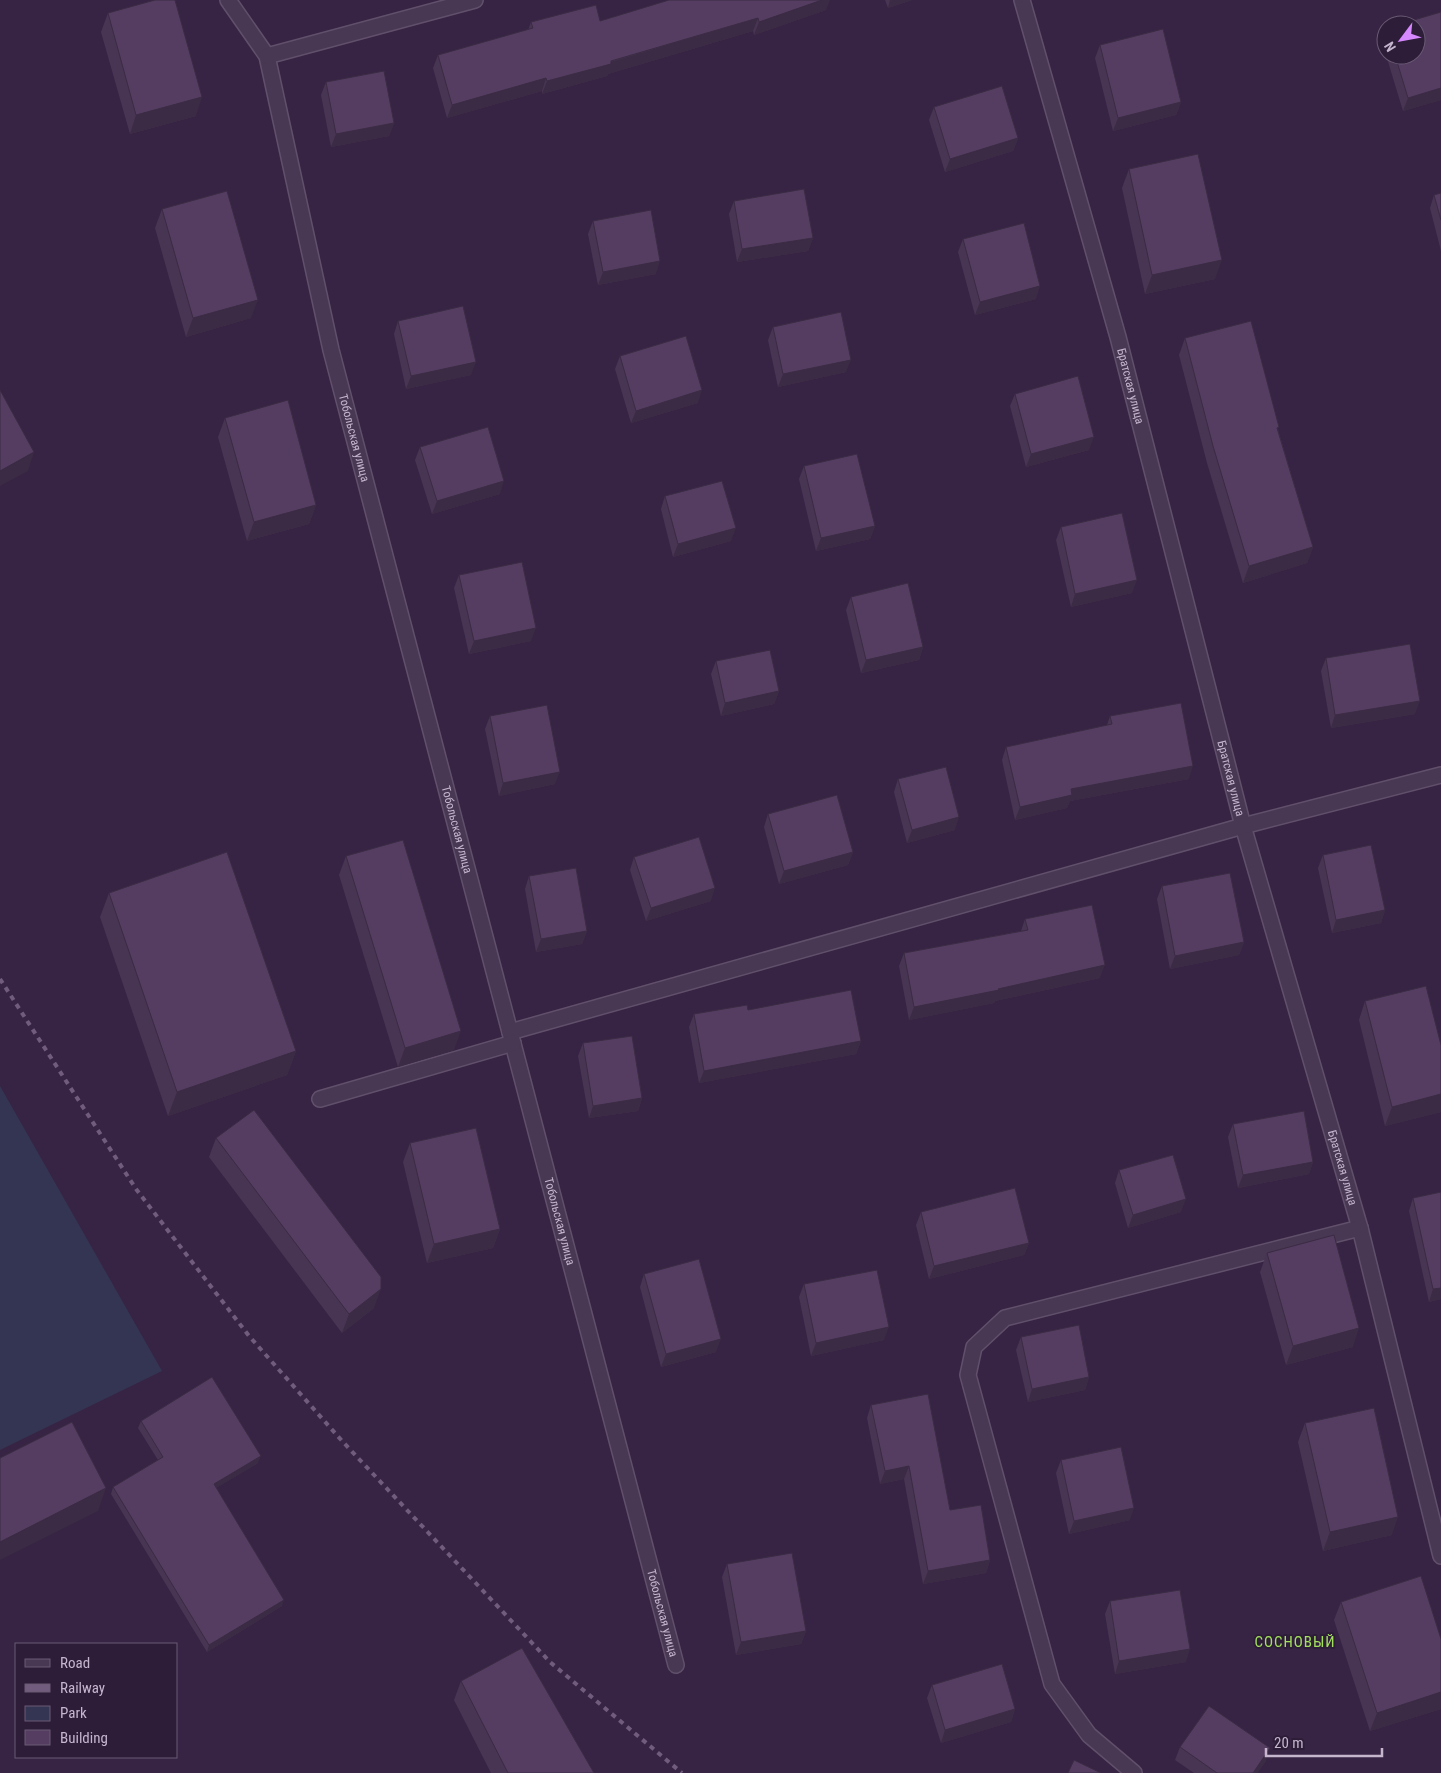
<svg xmlns="http://www.w3.org/2000/svg" width="1441" height="1773" viewBox="0 0 1441 1773" font-family="'Roboto Condensed',sans-serif">
	<style>
		.green { fill: #343552 }
		.lines { fill: none; stroke-linecap: round; stroke-linejoin: round }
		.street-casing { stroke: #61506b; stroke-width: 18 }
		.street { stroke: #493853; stroke-width: 15 }
		.rail { stroke: #715c7d; stroke-width: 4; stroke-dasharray: 5 5; stroke-linecap: butt }
		.wall { fill: #483453 }
		.shaded-wall { fill: #3b2b44 }
		.building { fill: #543d61; stroke: #3b2b44 }
		.labels { text-anchor: middle; dominant-baseline: central; stroke-width: 4; stroke-linejoin: round; paint-order: stroke }
		.street-label { font-size: 12px; fill: #c5b5cd; stroke: #2e1d39 }
		.quarter-label { font-size: 15px; letter-spacing: 1px; fill: #a2e05d; stroke: #2e1d39 }
	</style>
	<rect width="100%" height="100%" fill="#372444"/>
	<!-- green -->
	<path class="green" d="M0 1086 162 1371 0 1450Z"/>
	<g class="lines">
		<defs>
			<g id="street">
				<path id="s1" d="M228 0 267 56 331 350 676 1665"/>
				<path id="s2" d="M1022 0 1118 337 1243 826 1360 1228 1441 1556"/>
				<path d="M267 56 475 0"/>
				<path d="M510 1032 1243 826 1441 775"/>
				<path d="M320 1099 513 1043"/>
				<path d="M1134 1773 1089 1735 1052 1684 968 1375 974 1347 1005 1318 1360 1228"/>
			</g>
		</defs>
		<!-- street casing -->
		<use href="#street" class="street-casing"/>
		<!-- street -->
		<use href="#street" class="street"/>
		<!-- rail -->
		<path class="rail" d="M0 979 136 1189 249 1336 343 1442 550 1662 682 1773"/>
	</g>
	<!-- wall -->
	<g class="wall">
		<path d="M885 0H912L888 8Z"/>
		<path d="M826 10 754 35 753 31 608 74 607 76 542 94V91L447 118 433 68 438 55 528 30 531 22 600 21Z"/>
		<path d="M1441 12V100L1403 111 1386 55H1416Z"/>
		<path d="M108 13 196 116 130 134 101 32Z"/>
		<path d="M1386 30V55L1382 41Z"/>
		<path d="M1100 45 1181 102 1176 115 1113 131 1095 58Z"/>
		<path d="M326 82 394 123 389 136 331 147 321 95Z"/>
		<path d="M934 107 1018 138 1013 151 945 172 929 120Z"/>
		<path d="M1129 169 1215 279 1145 294 1122 188Z"/>
		<path d="M1441 193V251L1430 208 1434 195Z"/>
		<path d="M734 201 813 238 808 251 737 262 729 214Z"/>
		<path d="M162 209 251 318 186 337 155 228Z"/>
		<path d="M593 221 656 274 598 285 588 234Z"/>
		<path d="M963 239 1036 299 975 315 958 252Z"/>
		<path d="M398 321 471 375 406 389 394 334Z"/>
		<path d="M773 327 846 372 778 387 768 340Z"/>
		<path d="M1185 338 1278 430 1313 547 1307 563 1243 583 1207 463 1179 355Z"/>
		<path d="M620 356 698 403 631 423 615 369Z"/>
		<path d="M1015 394 1089 450 1026 467 1010 406Z"/>
		<path d="M225 418 316 505 309 524 247 541 218 437Z"/>
		<path d="M420 447 500 494 432 514 415 460Z"/>
		<path d="M804 466 875 526 870 539 816 551 799 479Z"/>
		<path d="M665 496 731 541 673 557 661 509Z"/>
		<path d="M1061 527 1132 593 1071 607 1056 540Z"/>
		<path d="M459 575 531 641 469 654 454 588Z"/>
		<path d="M851 597 923 647 919 660 861 673 846 610Z"/>
		<path d="M1326 658 1415 714 1331 728 1321 671Z"/>
		<path d="M716 661 779 691 774 704 721 716 711 674Z"/>
		<path d="M490 716 555 784 499 796 485 729Z"/>
		<path d="M1110 716 1189 779 1070 801 1067 808 1015 820 1002 760 1006 747 1107 725Z"/>
		<path d="M898 779 955 830 907 843 894 792Z"/>
		<path d="M768 814 853 852 848 865 779 884 764 827Z"/>
		<path d="M1323 855 1385 910 1381 923 1332 933 1318 868Z"/>
		<path d="M346 856 454 1050 398 1067 339 875Z"/>
		<path d="M634 857 711 901 646 921 630 870Z"/>
		<path d="M529 876 587 931 582 944 536 952 525 889Z"/>
		<path d="M1162 886 1244 942 1239 955 1170 969 1157 899Z"/>
		<path d="M109 893 296 1051 287 1075 168 1116 100 917Z"/>
		<path d="M1025 919 1100 978 995 1001 994 1003 909 1020 899 966 904 953 1021 931Z"/>
		<path d="M1365 1001 1441 1045V1112L1385 1126 1359 1020Z"/>
		<path d="M748 1010 861 1041 856 1054 699 1083 689 1027 694 1014Z"/>
		<path d="M583 1043 642 1098 638 1111 589 1118 578 1056Z"/>
		<path d="M1233 1124 1313 1162 1309 1174 1238 1188 1228 1137Z"/>
		<path d="M216 1138 374 1308 342 1333 209 1157Z"/>
		<path d="M410 1143 500 1229 493 1248 427 1263 403 1162Z"/>
		<path d="M1119 1170 1181 1212 1128 1228 1115 1183Z"/>
		<path d="M1441 1192V1299L1429 1302 1409 1211 1413 1198Z"/>
		<path d="M921 1212 1029 1243 1024 1255 929 1279 916 1225Z"/>
		<path d="M1267 1253 1353 1347 1286 1365 1260 1272Z"/>
		<path d="M644 1274 716 1352 661 1367 640 1287Z"/>
		<path d="M804 1284 884 1340 811 1356 799 1297Z"/>
		<path d="M1021 1337 1089 1377 1085 1390 1028 1402 1016 1350Z"/>
		<path d="M871 1405 950 1510 990 1560 986 1573 923 1584 904 1479 880 1484 867 1418Z"/>
		<path d="M141 1421 258 1463 216 1488 282 1606 207 1652 111 1494 113 1487 158 1460 138 1428Z"/>
		<path d="M1305 1423 1392 1535 1323 1551 1298 1442Z"/>
		<path d="M1061 1460 1130 1520 1069 1534 1056 1473Z"/>
		<path d="M727 1564 806 1631 801 1644 736 1655 722 1577Z"/>
		<path d="M1110 1601 1186 1662 1115 1674 1105 1614Z"/>
		<path d="M1341 1602 1441 1639V1709L1370 1731 1334 1620Z"/>
		<path d="M461 1681 594 1773H491L454 1700Z"/>
		<path d="M932 1685 1015 1709 1011 1722 941 1743 927 1698Z"/>
		<path d="M1180 1747 1266 1761 1257 1773H1194L1175 1760Z"/>
	</g>
	<!-- shaded-wall -->
	<g class="shaded-wall">
		<path d="M822 0H830L826 10 754 35 759 22Z"/>
		<path d="M890 0H912L888 8Z"/>
		<path d="M758 18 753 31 608 74 607 76 542 94 547 81Z"/>
		<path d="M546 78 542 91 447 118 452 105Z"/>
		<path d="M1441 88V100L1403 111 1408 98Z"/>
		<path d="M202 97 196 116 130 134 136 115Z"/>
		<path d="M1181 102 1176 115 1113 131 1118 118Z"/>
		<path d="M394 123 389 136 331 147 336 134Z"/>
		<path d="M1018 138 1013 151 945 172 950 159Z"/>
		<path d="M813 238 808 251 737 262 742 249Z"/>
		<path d="M1222 260 1215 279 1145 294 1152 275Z"/>
		<path d="M660 261 656 274 598 285 603 272Z"/>
		<path d="M1040 286 1036 299 975 315 980 302Z"/>
		<path d="M258 300 251 318 186 337 193 318Z"/>
		<path d="M851 360 846 372 778 387 783 374Z"/>
		<path d="M476 362 471 375 406 389 411 376Z"/>
		<path d="M702 390 698 403 631 423 636 411Z"/>
		<path d="M1094 437 1089 450 1026 467 1031 454Z"/>
		<path d="M34 452 28 471 0 486V471Z"/>
		<path d="M504 481 500 494 432 514 437 501Z"/>
		<path d="M316 505 309 524 247 541 254 522Z"/>
		<path d="M875 526 870 539 816 551 821 538Z"/>
		<path d="M736 528 731 541 673 557 678 544Z"/>
		<path d="M1313 547 1307 563 1243 583 1249 566Z"/>
		<path d="M1137 580 1132 593 1071 607 1075 594Z"/>
		<path d="M536 628 531 641 469 654 474 641Z"/>
		<path d="M923 647 919 660 861 673 866 660Z"/>
		<path d="M779 691 774 704 721 716 725 703Z"/>
		<path d="M1420 701 1415 714 1331 728 1335 715Z"/>
		<path d="M1193 766 1189 779 1070 801 1067 808 1015 820 1020 807 1071 789Z"/>
		<path d="M560 772 555 784 499 796 503 783Z"/>
		<path d="M959 817 955 830 907 843 912 830Z"/>
		<path d="M853 852 848 865 779 884 784 871Z"/>
		<path d="M715 888 711 901 646 921 651 908Z"/>
		<path d="M1385 910 1381 923 1332 933 1336 920Z"/>
		<path d="M587 931 582 944 536 952 541 939Z"/>
		<path d="M1244 942 1239 955 1170 969 1175 956Z"/>
		<path d="M1105 965 1100 978 995 1001 994 1003 909 1020 914 1007Z"/>
		<path d="M461 1031 454 1050 398 1067 405 1048Z"/>
		<path d="M861 1041 856 1054 699 1083 704 1071Z"/>
		<path d="M296 1051 287 1075 168 1116 177 1092Z"/>
		<path d="M1441 1094V1112L1385 1126 1392 1107Z"/>
		<path d="M642 1098 638 1111 589 1118 593 1106Z"/>
		<path d="M1313 1162 1309 1174 1238 1188 1243 1175Z"/>
		<path d="M1186 1199 1181 1212 1128 1228 1133 1215Z"/>
		<path d="M500 1229 493 1248 427 1263 434 1244Z"/>
		<path d="M1029 1243 1024 1255 929 1279 934 1266Z"/>
		<path d="M1441 1288V1299L1429 1302 1433 1289Z"/>
		<path d="M381 1289 374 1308 342 1333 349 1314Z"/>
		<path d="M889 1327 884 1340 811 1356 816 1343Z"/>
		<path d="M1359 1328 1353 1347 1286 1365 1293 1346Z"/>
		<path d="M721 1339 716 1352 661 1367 666 1354Z"/>
		<path d="M1089 1377 1085 1390 1028 1402 1032 1389Z"/>
		<path d="M261 1456 258 1463 211 1491 214 1484Z"/>
		<path d="M909 1466 904 1479 880 1484 885 1471Z"/>
		<path d="M106 1488 98 1511 0 1560V1542Z"/>
		<path d="M1134 1508 1130 1520 1069 1534 1074 1521Z"/>
		<path d="M1398 1517 1392 1535 1323 1551 1330 1532Z"/>
		<path d="M990 1560 986 1573 923 1584 928 1571Z"/>
		<path d="M284 1600 282 1606 207 1652 209 1645Z"/>
		<path d="M806 1631 801 1644 736 1655 741 1642Z"/>
		<path d="M1190 1649 1186 1662 1115 1674 1119 1661Z"/>
		<path d="M1441 1692V1709L1370 1731 1377 1713Z"/>
		<path d="M1015 1709 1011 1722 941 1743 945 1730Z"/>
		<path d="M1270 1748 1266 1761 1257 1773H1253Z"/>
	</g>
	<!-- building -->
	<g class="building">
		<path d="M155 0H175L202 97 136 115 108 13Z"/>
		<path d="M669 0H822L759 22 758 18 611 61V64L547 81 546 78 452 105 438 55 533 28 531 22 596 5 600 21Z"/>
		<path d="M1441 12V88L1408 98 1395 55H1416V25H1397Z"/>
		<path d="M1163 29 1181 102 1118 118 1100 45Z"/>
		<path d="M384 71 394 123 336 134 326 82Z"/>
		<path d="M1002 86 1018 138 950 159 934 107Z"/>
		<path d="M1198 154 1222 260 1152 275 1129 169Z"/>
		<path d="M804 189 813 238 742 249 734 201Z"/>
		<path d="M227 191 258 300 193 318 162 209Z"/>
		<path d="M1441 193V220L1434 195Z"/>
		<path d="M651 210 660 261 603 272 593 221Z"/>
		<path d="M1024 223 1040 286 980 302 963 239Z"/>
		<path d="M463 306 476 362 411 376 398 321Z"/>
		<path d="M841 312 851 360 783 374 773 327Z"/>
		<path d="M1251 321 1279 427 1277 428 1313 547 1249 566 1213 446 1185 338Z"/>
		<path d="M686 336 702 390 636 411 620 356Z"/>
		<path d="M1078 376 1094 437 1031 454 1015 394Z"/>
		<path d="M0 390 34 452 0 471Z"/>
		<path d="M288 400 316 505 254 522 225 418Z"/>
		<path d="M488 427 504 481 437 501 420 447Z"/>
		<path d="M857 454 875 526 821 538 804 466Z"/>
		<path d="M722 481 736 528 678 544 665 496Z"/>
		<path d="M1122 513 1137 580 1075 594 1061 527Z"/>
		<path d="M522 562 536 628 474 641 459 575Z"/>
		<path d="M908 583 923 647 866 660 851 597Z"/>
		<path d="M1410 644 1420 701 1335 715 1326 658Z"/>
		<path d="M770 650 779 691 725 703 716 661Z"/>
		<path d="M1181 703 1193 766 1071 789 1072 795 1020 807 1006 747 1112 724 1110 716Z"/>
		<path d="M547 705 560 772 503 783 490 716Z"/>
		<path d="M946 767 959 817 912 830 898 779Z"/>
		<path d="M837 795 853 852 784 871 768 814Z"/>
		<path d="M699 837 715 888 651 908 634 857Z"/>
		<path d="M403 840 461 1031 405 1048 346 856Z"/>
		<path d="M1371 845 1385 910 1336 920 1323 855Z"/>
		<path d="M227 852 296 1051 177 1092 109 893Z"/>
		<path d="M576 868 587 931 541 939 529 876Z"/>
		<path d="M1230 873 1244 942 1175 956 1162 886Z"/>
		<path d="M1092 905 1105 965 998 989 999 990 914 1007 904 953 1028 930 1025 919Z"/>
		<path d="M1426 986 1441 1045V1094L1392 1107 1365 1001Z"/>
		<path d="M851 990 861 1041 704 1071 694 1014 747 1005 748 1010Z"/>
		<path d="M632 1036 642 1098 593 1106 583 1043Z"/>
		<path d="M254 1110 381 1277V1289L349 1314 216 1138Z"/>
		<path d="M1304 1111 1313 1162 1243 1175 1233 1124Z"/>
		<path d="M476 1128 500 1229 434 1244 410 1143Z"/>
		<path d="M1173 1155 1186 1199 1133 1215 1119 1170Z"/>
		<path d="M1015 1188 1029 1243 934 1266 921 1212Z"/>
		<path d="M1441 1192V1288L1433 1289 1413 1198Z"/>
		<path d="M1334 1235 1359 1328 1293 1346 1267 1253Z"/>
		<path d="M699 1259 721 1339 666 1354 644 1274Z"/>
		<path d="M877 1270 889 1327 816 1343 804 1284Z"/>
		<path d="M1079 1325 1089 1377 1032 1389 1021 1337Z"/>
		<path d="M212 1377 261 1456 214 1484 284 1600 209 1645 113 1487 163 1457 141 1421Z"/>
		<path d="M928 1394 950 1510 981 1505 990 1560 928 1571 909 1466 885 1471 871 1405Z"/>
		<path d="M1374 1408 1398 1517 1330 1532 1305 1423Z"/>
		<path d="M72 1422 106 1488 0 1542V1458Z"/>
		<path d="M1121 1447 1134 1508 1074 1521 1061 1460Z"/>
		<path d="M792 1553 806 1631 741 1642 727 1564Z"/>
		<path d="M1421 1576 1441 1639V1692L1377 1713 1341 1602Z"/>
		<path d="M1180 1590 1190 1649 1119 1661 1110 1601Z"/>
		<path d="M522 1648 594 1773H508L461 1681Z"/>
		<path d="M1002 1664 1015 1709 945 1730 932 1685Z"/>
		<path d="M1209 1706 1270 1748 1253 1773H1217L1180 1747Z"/>
		<path d="M1074 1760 1101 1773H1068Z"/>
	</g>
	<g class="labels">
		<!-- street labels -->
		<g class="street-label">
			<text stroke="none"><textPath href="#s2" startOffset="401">Братская улица</textPath></text>
			<text stroke="none"><textPath href="#s1" startOffset="460">Тобольская улица</textPath></text>
			<text stroke="none"><textPath href="#s2" startOffset="806">Братская улица</textPath></text>
			<text stroke="none"><textPath href="#s1" startOffset="865">Тобольская улица</textPath></text>
			<text stroke="none"><textPath href="#s2" startOffset="1211">Братская улица</textPath></text>
			<text stroke="none"><textPath href="#s1" startOffset="1270">Тобольская улица</textPath></text>
			<text stroke="none"><textPath href="#s1" startOffset="1675">Тобольская улица</textPath></text>
		</g>
		<!-- quarter labels -->
		<g class="quarter-label">
			<text x="1295" y="1642">СОСНОВЫЙ</text>
		</g>
	</g>
	<!-- legend -->
	<rect x="15" y="1643" width="162" height="115" fill="#2e1d39" stroke="#6a5a74"/>
	<rect x="25" y="1659" width="25" height="8" fill="#493853" stroke="#6a5a74"/>
	<text x="60" y="1668" font-size="15" fill="#c5b5cd">Road</text>
	<rect x="25" y="1684" width="25" height="8" fill="#715c7d" stroke="#6a5a74"/>
	<text x="60" y="1693" font-size="15" fill="#c5b5cd">Railway</text>
	<rect x="25" y="1706" width="25" height="15" fill="#343552" stroke="#6a5a74"/>
	<text x="60" y="1718" font-size="15" fill="#c5b5cd">Park</text>
	<rect x="25" y="1730" width="25" height="15" fill="#543d61" stroke="#6a5a74"/>
	<text x="60" y="1743" font-size="15" fill="#c5b5cd">Building</text>
	<!-- north arrow -->
	<g transform="translate(1401 40) rotate(238)"><circle r="24" fill="#2e1d39" stroke="#6a5a74"/>
	<path d="M0-4L9 19L0 12L-9 19Z" fill="#d688ff"/>
	<text y="-8" font-size="14" font-weight="bold" text-anchor="middle" fill="#c5b5cd">N</text>
	</g>
	<!-- scale -->
	<path d="M1266 1748v8h116v-8" fill="none" stroke="#c5b5cd" stroke-width="2.5"/>
	<text x="1274" y="1748" font-size="15" fill="#c5b5cd" stroke="#2e1d39" stroke-width="4" paint-order="stroke">20 m</text>
</svg>
